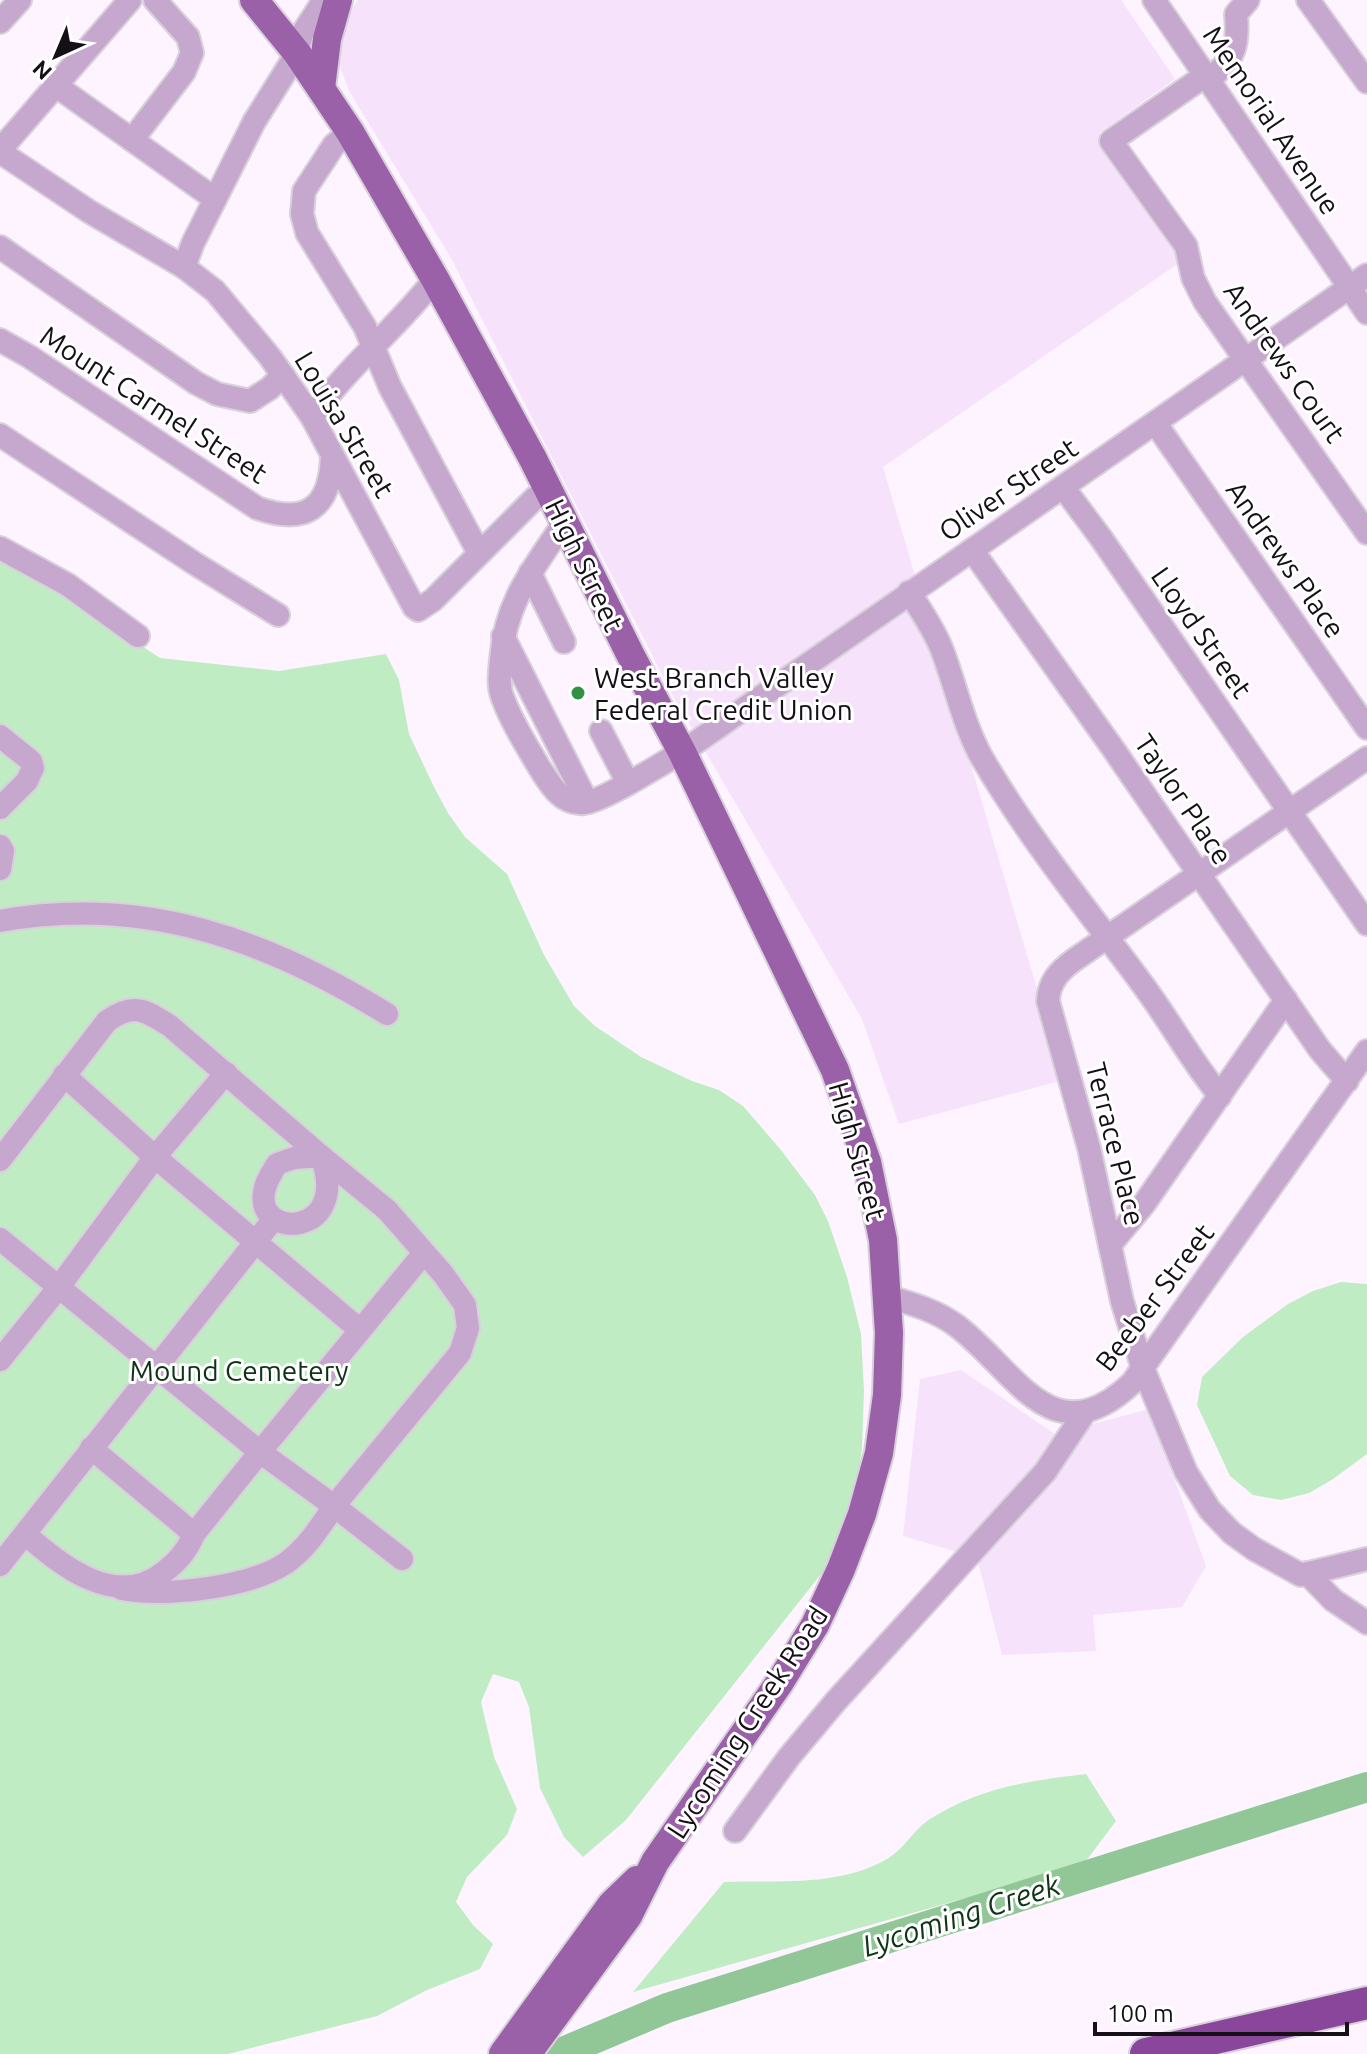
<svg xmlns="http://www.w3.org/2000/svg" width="1367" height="2054" viewBox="0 0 1367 2054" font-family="Ubuntu,sans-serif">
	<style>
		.built { fill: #f6e3fb }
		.green { fill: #c0ecc4 }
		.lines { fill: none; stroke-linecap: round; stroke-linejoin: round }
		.river { stroke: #91c697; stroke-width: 30 }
		.minor-casing { stroke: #d8d0da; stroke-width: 26 }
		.major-casing { stroke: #d8d0da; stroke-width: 32 }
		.highway-casing { stroke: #d8d0da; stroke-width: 36 }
		.minor { stroke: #c6a7ce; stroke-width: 22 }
		.major { stroke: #9a61a9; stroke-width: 28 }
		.highway { stroke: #8a469b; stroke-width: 32 }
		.poi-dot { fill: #309145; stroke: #fff; stroke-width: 3 }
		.labels { text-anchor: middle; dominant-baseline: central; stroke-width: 6; stroke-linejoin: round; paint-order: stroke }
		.street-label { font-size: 28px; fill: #141016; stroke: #fff }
		.poi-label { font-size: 28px; fill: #141016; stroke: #fff; text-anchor: start }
		.park-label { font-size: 28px; fill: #0d3415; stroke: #fff }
		.water-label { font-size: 30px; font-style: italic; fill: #0e3516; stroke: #fff }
	</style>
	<rect width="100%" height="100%" fill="#fdf4ff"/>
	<!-- built -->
	<g class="built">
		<path d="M358 0H1121L1175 79 1099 133 1179 251V263L883 467 1064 1080 899 1124 862 1019 674 698 451 258 349 91 337 58 345 18Z"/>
		<path d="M961 1370 1055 1434 1149 1409 1206 1566 1182 1607 1093 1615 1096 1651 1002 1655 977 1558 903 1536 920 1379Z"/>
	</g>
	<!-- green -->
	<g class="green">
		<path d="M0 558 36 577 160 658 279 671 386 654 399 680 409 734 434 787 448 813 465 837 507 874 544 955 574 1006 595 1026 641 1057 692 1081 719 1090 743 1106 781 1150 815 1195 828 1221 847 1277 861 1334 864 1391 862 1449 858 1476 833 1559 626 1820 583 1857 564 1837 540 1788 529 1707 519 1682 493 1674 481 1702 494 1757 517 1809 507 1835 467 1877 456 1902 473 1925 493 1944 480 1969 427 1990 377 2016 228 2054H0Z"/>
		<path d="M1341 1282 1367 1284V1454L1333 1479 1309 1493 1281 1500 1253 1495 1230 1476 1197 1405 1202 1377 1243 1337 1288 1304 1313 1291Z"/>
		<path d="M1086 1774 1116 1821 1083 1865 633 1992 724 1882C776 1880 838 1887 885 1860 903 1851 913 1830 930 1819 981 1787 1028 1781 1086 1774Z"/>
	</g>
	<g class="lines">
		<!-- river -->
		<path class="river" d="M558 2054 667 2008 1367 1787"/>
		<defs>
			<g id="minor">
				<path d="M1154 0 1367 313"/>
				<path d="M1308 0 1367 82"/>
				<path d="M0 22 20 0"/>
				<path d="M1206 75 1111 141 1186 246 1193 278 1205 302 1367 533"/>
				<path d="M1209 80C1234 58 1239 48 1236 14L1248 0"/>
				<path d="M55 85 215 199"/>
				<path d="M350 132 334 145 304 191 302 214 307 233 365 327 390 387 479 553"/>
				<path d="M132 140 184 72 192 53 188 37 155 0"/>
				<path d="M0 150 130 0"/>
				<path d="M0 152 90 212 184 267 215 291 270 357 312 417 414 607 418 610 433 600 535 498 548 490"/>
				<path d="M0 247 196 383 217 394 250 401 270 388 283 375"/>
				<path d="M184 267 193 243 254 122 297 53 302 34 324 0"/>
				<path d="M0 340 30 357 257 508C305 525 330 509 332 457"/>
				<path d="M312 417C348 366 397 328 435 279"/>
				<path d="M1156 424 1367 728"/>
				<path d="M0 435 194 563 278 615"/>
				<path d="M1063 487 1101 538 1367 924"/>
				<path d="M564 523C533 569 505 602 501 660 500 671 498 685 502 696 511 721 526 745 539 767 550 784 561 805 584 803 604 801 662 763 682 752L1367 275"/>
				<path d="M0 548 68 585 138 636"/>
				<path d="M972 550 1114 750 1320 1050 1347 1081"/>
				<path d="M530 573 564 642"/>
				<path d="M909 592C921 611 934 629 942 650 956 686 963 724 982 758 1028 837 1086 908 1140 981 1169 1019 1189 1058 1220 1096"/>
				<path d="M503 636 587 802"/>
				<path d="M601 731 628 783"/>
				<path d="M0 736 31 761 33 768 27 781 0 808"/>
				<path d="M1367 758 1074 960C1059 971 1049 982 1048 1001L1089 1148 1122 1301 1142 1366 1186 1472 1210 1510 1232 1533 1254 1549 1301 1575 1367 1559"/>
				<path d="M0 846 3 851 0 869"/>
				<path d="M0 921C143 895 266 939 387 1014"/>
				<path d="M64 1075 155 1157 360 1330"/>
				<path d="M321 1156C352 1237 256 1240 264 1193 265 1182 272 1173 277 1164L294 1158Z"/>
				<path d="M0 1160 107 1021C134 1002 145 1010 170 1026L321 1156 387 1210 443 1274 465 1305 468 1328 460 1353 334 1506 260 1452 424 1253"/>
				<path d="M0 1239 260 1452 194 1534 91 1448"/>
				<path d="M1110 1245 1144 1204 1286 1000"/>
				<path d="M889 1297C913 1304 937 1311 957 1326 1016 1371 1052 1458 1132 1383L1367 1051"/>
				<path d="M0 1360 59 1287 155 1157 226 1073"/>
				<path d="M25 1534C62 1566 116 1610 164 1572 178 1561 187 1551 194 1534"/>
				<path d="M0 1565 273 1220"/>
				<path d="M1307 1573 1333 1600 1367 1623"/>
				<path d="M122 1589C165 1597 249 1588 286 1563 307 1548 320 1527 334 1506L402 1559"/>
				<path d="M735 1831 789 1757 836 1701 1045 1472 1085 1412"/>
			</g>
			<g id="major">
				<path d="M254 0 297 53 350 132 435 279 533 459 630 654 682 752 835 1070 867 1162 883 1240 889 1333 887 1395 879 1453 862 1514 841 1569 815 1625 780 1682 655 1862 628 1916 527 2054"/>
				<path d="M321 88 327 39 338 0"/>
				<path d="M503 2054 612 1904 637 1880"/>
			</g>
			<path id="highway" d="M1146 2054 1367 2003"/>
		</defs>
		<!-- minor casing -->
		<use href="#minor" class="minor-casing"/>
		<!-- major casing -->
		<use href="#major" class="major-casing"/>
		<!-- highway casing -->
		<use href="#highway" class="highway-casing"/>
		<!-- minor -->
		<use href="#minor" class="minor"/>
		<!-- major -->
		<use href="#major" class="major"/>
		<!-- highway -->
		<use href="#highway" class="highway"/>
	</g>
	<!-- markers -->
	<circle class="poi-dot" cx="578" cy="693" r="8"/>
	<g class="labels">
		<!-- street labels -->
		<g class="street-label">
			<text transform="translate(1272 120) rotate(56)">Memorial Avenue</text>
			<text transform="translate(1285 362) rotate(55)">Andrews Court</text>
			<text transform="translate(154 404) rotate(33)">Mount Carmel Street</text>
			<text transform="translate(345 424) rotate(59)">Louisa Street</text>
			<text transform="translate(1008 489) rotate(-34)">Oliver Street</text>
			<text transform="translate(1286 559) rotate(55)">Andrews Place</text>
			<text transform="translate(585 565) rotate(64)">High Street</text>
			<text transform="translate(1202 632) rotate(55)">Lloyd Street</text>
			<text transform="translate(1184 799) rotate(56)">Taylor Place</text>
			<text transform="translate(1116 1144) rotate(76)">Terrace Place</text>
			<text transform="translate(858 1151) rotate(74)">High Street</text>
			<text transform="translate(1154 1297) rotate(-53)">Beeber Street</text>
			<text transform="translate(747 1722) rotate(-57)">Lycoming Creek Road</text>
		</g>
		<!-- poi labels -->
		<g class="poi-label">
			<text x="594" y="677">West Branch Valley<tspan x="594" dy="32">Federal Credit Union</tspan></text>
		</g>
		<!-- park labels -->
		<g class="park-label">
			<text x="239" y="1370">Mound Cemetery</text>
		</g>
		<!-- water labels -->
		<g class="water-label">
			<text transform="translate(961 1915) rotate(-18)">Lycoming Creek</text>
		</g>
	</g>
	<!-- north arrow -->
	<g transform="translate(56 56) rotate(224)" stroke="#ffffff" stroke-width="6" paint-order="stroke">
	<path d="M0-6L14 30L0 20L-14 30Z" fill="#141016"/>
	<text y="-12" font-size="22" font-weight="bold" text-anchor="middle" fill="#141016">N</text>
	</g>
	<!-- scale -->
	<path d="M1095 2022v12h252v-12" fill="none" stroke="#141016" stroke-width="4"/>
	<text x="1107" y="2022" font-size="24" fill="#141016" stroke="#ffffff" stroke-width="6" paint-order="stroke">100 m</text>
</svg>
